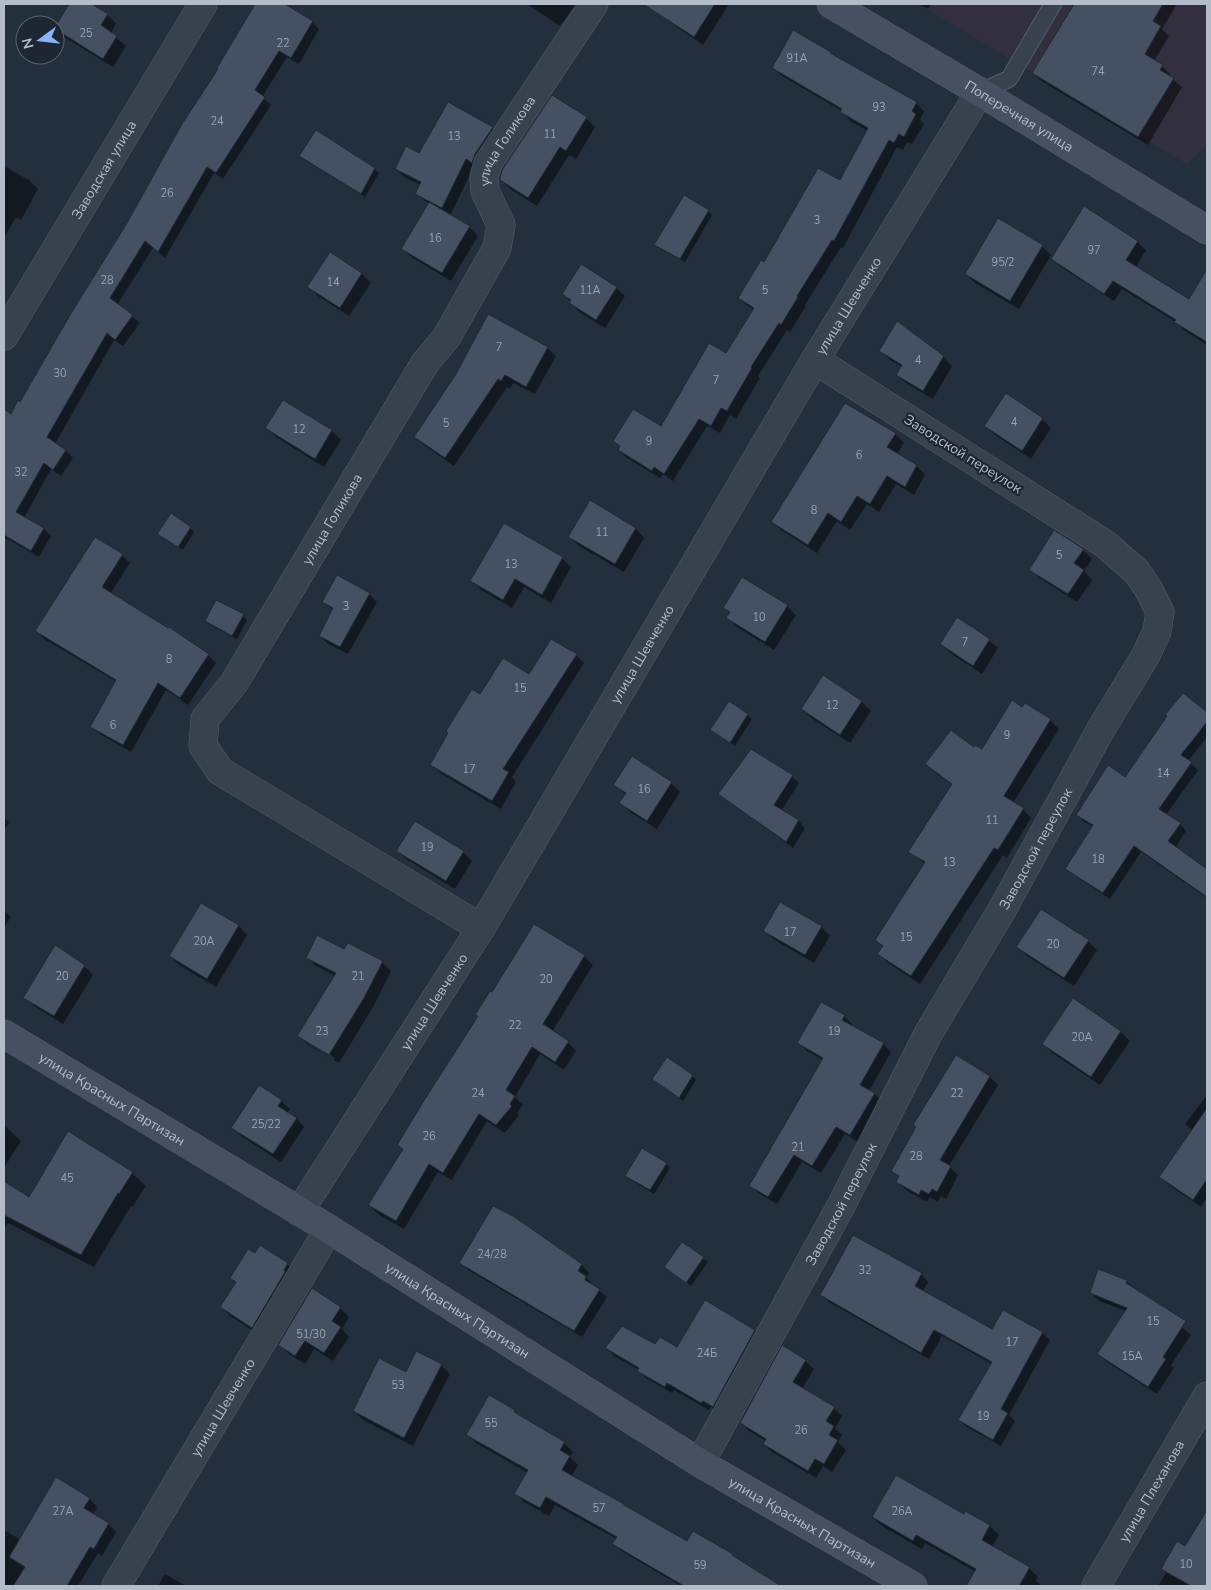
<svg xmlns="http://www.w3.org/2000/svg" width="1211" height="1590" viewBox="0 0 1211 1590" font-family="'Nunito Sans',sans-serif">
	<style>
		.medical { fill: #32303f }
		.shadow { fill: #0007; fill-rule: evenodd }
		.building { fill: #455162; stroke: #1f2835 }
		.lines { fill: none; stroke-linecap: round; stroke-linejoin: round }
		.lane-casing { stroke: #565f6c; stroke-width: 18 }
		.street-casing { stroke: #565f6c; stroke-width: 29 }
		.secondary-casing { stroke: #565f6c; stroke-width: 29 }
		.lane { stroke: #38414e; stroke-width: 16 }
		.street { stroke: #38414e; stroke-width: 28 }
		.secondary { stroke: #465061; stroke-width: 28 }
		.labels { text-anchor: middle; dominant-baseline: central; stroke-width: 4.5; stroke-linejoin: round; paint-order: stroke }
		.number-label { font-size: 11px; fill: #98a1af }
		.street-label { font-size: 14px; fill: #b4bcc9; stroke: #1d2633 }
	</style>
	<rect width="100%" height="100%" fill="#242f3e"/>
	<!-- medical -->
	<path class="medical" d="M918 4H1207V144L1187 164Z"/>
	<!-- shadow -->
	<g class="shadow">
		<path d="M70 4H90L107 15 116 23 111 33 126 46 113 67 64 37 55 29Z"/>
		<path d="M256 4H282L312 22 319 29 299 64 287 57 262 97 271 105 223 179 214 173 165 258 153 248 117 305 140 323 123 346 114 340 55 444 66 451 73 458 61 476 51 469 24 518 44 529 51 536 39 557 4 537V411L11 415 21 403 128 224Z"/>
		<path d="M527 4H576L560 26Z"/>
		<path d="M678 4H729L703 45 678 28 669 19Z"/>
		<path d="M918 4H931L928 9Z"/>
		<path d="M1075 4H1090L1101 11 1105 4H1112L1120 8 1122 4H1177L1162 29 1169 36 1154 61 1162 66 1171 75 1170 77 1182 87 1148 145 1043 82 1034 73Z"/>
		<path d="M830 53 834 57 916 103 924 111 920 120 924 124 912 144 907 142 903 150 897 147 843 248 841 247 805 305 806 306 790 332 787 330 758 376 760 378 736 419 730 415 720 433 707 426 673 481 663 474 660 478 627 458 619 450 621 447 615 441 662 428 727 355 754 310 748 306 739 298 764 263 840 181 868 131 850 121 842 111 782 76 773 68Z"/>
		<path d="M449 104 492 128 500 137 474 166 450 216 469 227 478 236 451 281 411 257 402 248 429 204 417 194 421 185 404 177 396 169 419 155Z"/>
		<path d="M586 118 595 127 576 159 569 155 537 206 510 189 501 180Z"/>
		<path d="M305 160 374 169 379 173 365 197Z"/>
		<path d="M4 166 29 180 38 189 21 220 16 217 4 238Z"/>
		<path d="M708 211 712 215 685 262 660 249 656 245Z"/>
		<path d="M998 220 1042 246 1051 255 1019 309 975 283 966 274Z"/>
		<path d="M1137 242 1146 250 1136 267 1189 301 1203 278 1207 281V345L1185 331 1176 322 1122 289 1114 301 1061 267 1052 259Z"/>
		<path d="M330 253 362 274 371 283 349 316 318 296 309 287Z"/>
		<path d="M616 288 625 296 605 328 579 312 564 294Z"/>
		<path d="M547 348 556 356 535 394 513 383 510 389 507 387 454 466 424 445 416 437 458 374Z"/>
		<path d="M881 351 943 357 952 366 933 399 907 384 898 375 902 367 890 360Z"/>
		<path d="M283 401 332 431 341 440 324 467 276 437 267 428Z"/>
		<path d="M1042 419 1051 428 1031 459 995 435 986 426Z"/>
		<path d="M895 434 904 443 897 454 917 466 925 475 914 495 896 484 879 512 867 504 850 530 837 521 817 553 781 530 772 522Z"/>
		<path d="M190 528 194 532 183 550 163 538 159 534Z"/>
		<path d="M636 529 644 538 624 572 579 546 570 537Z"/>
		<path d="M1083 550 1092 559 1084 571 1092 580 1077 602 1040 578 1031 570Z"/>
		<path d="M122 555 130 563 110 594 208 655 216 663 188 705 166 690 131 752 100 734 92 726 117 682 44 639 37 631Z"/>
		<path d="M562 558 571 567 551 603 524 587 512 608 481 590 472 581Z"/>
		<path d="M369 594 377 602 348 654 328 644 320 636 333 610 324 602Z"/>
		<path d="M787 606 796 615 774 650 737 627 728 618 731 613 725 608Z"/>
		<path d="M243 616 247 620 237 639 210 625 206 621Z"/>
		<path d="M989 640 998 648 982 674 950 653 941 644Z"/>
		<path d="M576 655 584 663 512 777 516 782 501 809 440 773 431 765 481 696 530 676Z"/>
		<path d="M823 677 862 702 871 711 850 743 811 718 802 709Z"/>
		<path d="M1183 694 1207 713V737L1188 761 1198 770 1166 815 1180 824 1186 831 1175 848 1207 870V898L1141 852 1110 899 1074 875 1067 868 1094 827 1084 822 1077 815 1125 779Z"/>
		<path d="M729 703 752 719 735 746 712 730Z"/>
		<path d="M1025 705 1050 720 1059 729 1013 803 1023 809 1031 818 1007 858 1003 855 920 984 888 963 879 954 884 947 876 940 925 864 910 852 953 785 936 773 927 764 974 749 982 751Z"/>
		<path d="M632 757 671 783 680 792 657 829 630 812 621 803 626 795 615 784Z"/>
		<path d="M792 776 799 783 781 811 799 821 805 828 793 848 727 800 720 794Z"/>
		<path d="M4 817 9 822 4 831Z"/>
		<path d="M397 850 463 852 472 861 455 889 406 859Z"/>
		<path d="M201 904 239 926 247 935 216 987 179 965 170 956Z"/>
		<path d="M4 910 11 917 4 928Z"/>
		<path d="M535 926 584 956 593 965 552 1032 568 1042 576 1051 564 1070 540 1054 515 1097 523 1105 517 1113 519 1115 505 1133 487 1121 452 1180 438 1172 404 1229 378 1214 370 1205 404 1150 399 1145Z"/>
		<path d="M821 927 830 936 814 963 773 939 765 930Z"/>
		<path d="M1088 941 1097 950 1074 986 1027 956 1018 947Z"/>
		<path d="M345 951 382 962 391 971 373 1007 339 1063 308 1045 299 1036 335 976 316 966 307 957ZM308 1041 335 1058 334 1060 308 1044Z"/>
		<path d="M84 966 93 975 63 1024 34 1006 25 997Z"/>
		<path d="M1073 1000 1121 1032 1130 1041 1100 1085 1052 1053 1044 1044Z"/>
		<path d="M844 1016 852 1024 851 1026 883 1044 891 1052 869 1091 875 1094 882 1102 858 1142 845 1134 821 1173 802 1162 777 1204 758 1193 751 1185 823 1060 807 1051 799 1043Z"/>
		<path d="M956 1057 990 1077 998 1085 949 1166 958 1175 946 1199 941 1196 938 1202 930 1197 927 1202 906 1190 898 1182 900 1178 892 1171Z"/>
		<path d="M692 1076 696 1080 683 1101 653 1079Z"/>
		<path d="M259 1086 281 1101 290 1109 287 1113 296 1118 304 1127 281 1162 241 1136 233 1128Z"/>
		<path d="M1207 1095V1200L1206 1199 1201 1207 1169 1185 1161 1177 1193 1131 1185 1124Z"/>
		<path d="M4 1125 21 1141 4 1168Z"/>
		<path d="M666 1164 670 1168 654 1194 631 1180 627 1175Z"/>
		<path d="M132 1173 146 1186 133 1206H131L94 1267 8 1223 4 1228V1182L29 1199Z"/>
		<path d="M512 1218 582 1265 589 1273 586 1277 593 1285V1286L607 1297 582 1337 468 1270 461 1263Z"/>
		<path d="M688 1247 708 1262 691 1286 665 1267Z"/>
		<path d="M255 1254 287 1264 296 1273 261 1336 230 1316 221 1307 237 1283 232 1278Z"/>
		<path d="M921 1274 928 1282 923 1291 993 1331 1042 1333 1050 1340 1009 1415 1015 1421 1001 1446 967 1427 960 1420 992 1364 942 1336 929 1359 829 1302 822 1295Z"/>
		<path d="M1126 1281 1191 1335 1171 1365 1174 1368 1157 1394 1107 1362 1099 1354 1126 1311 1099 1301 1091 1293Z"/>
		<path d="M312 1290 340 1308 349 1317 342 1329 349 1337 333 1361 314 1349 305 1364 289 1354 280 1345Z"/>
		<path d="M755 1331 762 1338 721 1413 711 1407 709 1410 674 1390 672 1393 646 1378 639 1370 614 1356 607 1348 656 1346 678 1349Z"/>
		<path d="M805 1361 814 1369 802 1389 834 1408 842 1416 835 1428 842 1435 838 1442 846 1450 832 1472 823 1466 816 1478 772 1452 764 1444 766 1441 749 1431 741 1423Z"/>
		<path d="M441 1365 450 1374 413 1446 363 1420 354 1411 407 1374Z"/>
		<path d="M514 1411 521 1418 564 1443 573 1452 570 1457 578 1465 572 1476 688 1543 737 1559 779 1586H681L623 1552 614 1544 617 1539 555 1505 549 1516 524 1502 516 1493 528 1473 476 1443 468 1435Z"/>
		<path d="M56 1479 90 1499 97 1507 93 1515 108 1524 116 1532 102 1556 98 1553 78 1586H4V1530L21 1540Z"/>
		<path d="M1207 1512V1586H1158L1166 1573 1163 1569 1185 1547Z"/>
		<path d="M966 1513 990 1526 999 1535 992 1547 1029 1568 1038 1577 1036 1581 1042 1586H978L972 1580 976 1572 925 1543 922 1549 882 1526 873 1517 964 1516Z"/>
		<path d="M165 1574 186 1586H158Z"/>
	</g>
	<!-- building -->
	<g class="building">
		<path d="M69 4H92L108 14 101 25 117 36 103 59 55 29V27Z"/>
		<path d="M255 4H285L313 21 291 58 279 51 255 90 265 97 216 173 207 167 158 252 145 241 110 298 133 315 115 340 107 333 47 437 66 450 53 470 44 463 16 512 44 528 31 551 4 535V409L11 414 18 400 20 402 70 315 127 223 182 124 218 69 217 68Z"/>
		<path d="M643 4H715L694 37Z"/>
		<path d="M1074 4H1163L1153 21 1161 26 1145 54 1163 65 1160 70 1174 78 1138 137 1032 73Z"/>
		<path d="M793 30 831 52 830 53 917 102 912 111 916 114 904 137 899 134 894 143 889 140 834 241 832 240 797 296 798 297 781 325 779 323 751 367 752 368 727 411 721 408 711 426 699 419 664 474 654 467 652 471 618 450 620 446 613 441 633 409 661 426 709 343 726 353 754 308 738 298 761 260 764 262 818 168 840 180 868 128 840 112 842 109 772 68Z"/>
		<path d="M552 95 587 117 566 151 560 147 528 198 500 180V179L502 170Z"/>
		<path d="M448 102 493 127 475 154 472 163 466 159 442 208 415 194 421 182 395 169 406 146 419 153Z"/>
		<path d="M316 130 375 168 361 194 299 156Z"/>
		<path d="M684 195 709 210 680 259 654 245Z"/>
		<path d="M429 202 470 226 442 273 401 249Z"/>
		<path d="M1084 206 1138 241 1126 260 1189 299 1207 269V342L1174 322 1176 320 1113 281 1104 294 1051 259Z"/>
		<path d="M998 218 1043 245 1010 301 965 274Z"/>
		<path d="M330 252 362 273 340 308 307 287Z"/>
		<path d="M581 264 617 287 596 320 569 303 571 300 562 294Z"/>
		<path d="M488 314 548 347 526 387 505 375 501 381 498 379 445 458 414 437 456 374Z"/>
		<path d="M897 321 944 356 923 391 896 375 902 365 879 351Z"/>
		<path d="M1006 393 1043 418 1022 451 984 426Z"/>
		<path d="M283 400 332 430 315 459 265 428Z"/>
		<path d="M845 403 896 433 887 447 917 465 905 487 887 476 870 504 857 496 841 522 828 513 808 545 771 522Z"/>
		<path d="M590 500 636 528 615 564 568 537Z"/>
		<path d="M171 513 191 527 178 547 157 534Z"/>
		<path d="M504 523 563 557 542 595 515 579 503 600 470 581Z"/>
		<path d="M1054 530 1084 549 1074 563 1084 570 1068 594 1029 570Z"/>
		<path d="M95 537 123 554 102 587 168 628 169 627 209 654 180 698 158 683 123 745 90 727 116 680 35 631Z"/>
		<path d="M337 575 370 593 340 647 319 636 333 608 322 602Z"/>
		<path d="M742 577 788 605 765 642 726 618 730 612 723 608Z"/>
		<path d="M216 600 244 614 232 636 205 621Z"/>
		<path d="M957 617 990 639 973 666 940 644Z"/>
		<path d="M551 639 577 654 503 769 509 772 492 801 430 765 448 733 446 731 472 689 480 694 503 658 529 674Z"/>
		<path d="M823 675 862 701 840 735 801 709Z"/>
		<path d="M1183 693 1207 712V722L1181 755 1192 762 1159 809 1181 823 1168 841 1207 869V897L1134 846 1103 893 1065 869 1093 825 1076 815 1108 765 1125 777 1167 716 1165 715Z"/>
		<path d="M1012 700 1022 707 1025 703 1051 719 1004 796 1024 808 998 850 994 848 911 976 877 954 883 946 875 940 925 862 908 852 952 784 925 764 951 730 974 747 975 745 982 749Z"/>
		<path d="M729 701 748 714 730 743 710 730Z"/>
		<path d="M751 749 793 775 774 805 799 820 786 842 718 794Z"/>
		<path d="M632 756 672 782 647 821 619 803 626 793 613 785Z"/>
		<path d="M415 821 464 851 446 881 396 851Z"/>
		<path d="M780 902 822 926 805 955 763 931Z"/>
		<path d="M201 903 239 925 207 979 169 956Z"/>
		<path d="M1041 909 1089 940 1064 978 1016 947Z"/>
		<path d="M534 924 585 955 543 1024 569 1041 555 1062 532 1047 506 1090 515 1096 510 1104 512 1106 496 1125 479 1114 443 1173 429 1164 396 1221 368 1205 403 1149 397 1145 425 1099 478 1016 475 1015 490 991 492 992Z"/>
		<path d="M317 935 344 949 348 943 383 961 364 998 329 1055 297 1036 336 973 306 958Z"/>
		<path d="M55 945 85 965 54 1016 23 998Z"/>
		<path d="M1073 998 1121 1031 1091 1077 1042 1044Z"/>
		<path d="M821 1002 845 1015 842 1020 884 1043 860 1085 875 1093 850 1135 836 1127 812 1166 794 1155 768 1197 749 1186 823 1058 797 1043Z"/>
		<path d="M956 1055 990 1076 940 1160 951 1166 937 1192 932 1189 929 1194 921 1190 919 1195 896 1182 899 1176 891 1171 916 1127 913 1125Z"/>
		<path d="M667 1057 693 1075 679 1098 652 1079Z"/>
		<path d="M259 1085 282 1100 278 1106 297 1118 273 1154 231 1128Z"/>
		<path d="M1207 1108V1179L1193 1200 1159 1177Z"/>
		<path d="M68 1131 133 1172 119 1194 118 1193 81 1255 4 1215V1181L29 1197Z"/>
		<path d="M642 1148 667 1163 650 1190 625 1176Z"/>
		<path d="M493 1206 513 1216 582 1264 578 1271 586 1276 585 1280 600 1289 574 1331 459 1263Z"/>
		<path d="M853 1235 922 1273 915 1286 992 1329 1003 1310 1043 1332 1001 1409 1008 1413 993 1440 958 1420 992 1362 934 1330 921 1353 820 1295Z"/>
		<path d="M682 1242 704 1257 686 1283 664 1267Z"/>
		<path d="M260 1245 288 1263 284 1270 285 1272 252 1328 220 1307 236 1282 230 1278 248 1249 255 1253Z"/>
		<path d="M1098 1269 1127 1280 1126 1283 1186 1321 1163 1357 1166 1359 1148 1387 1097 1354 1127 1308 1090 1293Z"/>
		<path d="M312 1288 341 1307 332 1321 341 1327 324 1353 305 1341 295 1356 278 1345Z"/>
		<path d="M705 1300 755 1330 713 1407 703 1401 701 1403 667 1383 665 1387 637 1371 639 1368 605 1348 622 1326 655 1344 660 1337 677 1347Z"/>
		<path d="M782 1345 806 1360 793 1382 835 1407 826 1421 834 1426 829 1435 838 1440 824 1464 815 1459 808 1471 763 1444 766 1439 740 1423Z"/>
		<path d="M416 1351 442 1364 404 1438 353 1411 379 1358 406 1372Z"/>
		<path d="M489 1395 515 1410 514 1412 565 1442 560 1450 570 1456 562 1470 624 1504V1505L687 1541 693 1531 733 1554 732 1555 781 1586H684L612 1544 617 1537 546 1497 540 1508 514 1494 528 1470 466 1435Z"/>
		<path d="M896 1475 964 1514 965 1511 990 1525 982 1540 1030 1567 1019 1586H966L976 1569 916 1535 913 1541 872 1517Z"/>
		<path d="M56 1477 90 1498 84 1508 109 1523 94 1549 90 1547 67 1586H13L25 1567 9 1557Z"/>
		<path d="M1207 1510V1586H1191L1161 1569 1177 1541 1185 1546Z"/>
	</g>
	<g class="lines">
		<defs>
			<path id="lane" d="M980 92 1009 79 1053 4"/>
			<g id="street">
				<path id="s1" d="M4 336 203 4"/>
				<path id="s2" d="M481 928 220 771 203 746 205 719 234 683 425 363 446 338 497 248 501 225 485 191 484 177 488 163 594 4"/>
				<path id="s3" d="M299 1212 481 928 815 360 980 92"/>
				<path id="s4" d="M700 1463 842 1204 928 1034 1003 908 1101 729 1146 655 1157 631 1160 612 1149 590 1137 572 1105 544 815 360"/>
				<path id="s5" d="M116 1586 329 1229"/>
				<path id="s6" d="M1096 1586 1207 1396"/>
			</g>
			<g id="secondary">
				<path id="s7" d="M831 4 980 92 1207 230"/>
				<path id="s8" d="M4 1034 329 1229 700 1463 913 1586"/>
			</g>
		</defs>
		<!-- lane casing -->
		<use href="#lane" class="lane-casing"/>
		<!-- street casing -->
		<use href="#street" class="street-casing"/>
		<!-- secondary casing -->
		<use href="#secondary" class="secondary-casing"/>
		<!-- lane -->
		<use href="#lane" class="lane"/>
		<!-- street -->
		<use href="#street" class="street"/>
		<!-- secondary -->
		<use href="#secondary" class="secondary"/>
	</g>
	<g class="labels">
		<!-- number labels -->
		<g class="number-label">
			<text x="86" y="33">25</text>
			<text x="283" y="43">22</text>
			<text x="797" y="58">91А</text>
			<text x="1098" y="71">74</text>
			<text x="879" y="107">93</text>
			<text x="217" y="121">24</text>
			<text x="550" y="134">11</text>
			<text x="454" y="136">13</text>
			<text x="167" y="193">26</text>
			<text x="817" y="220">3</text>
			<text x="435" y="238">16</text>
			<text x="1094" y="250">97</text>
			<text x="1003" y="262">95/2</text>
			<text x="107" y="280">28</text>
			<text x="333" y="282">14</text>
			<text x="590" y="290">11А</text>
			<text x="765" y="290">5</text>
			<text x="499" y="347">7</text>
			<text x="918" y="360">4</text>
			<text x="60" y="373">30</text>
			<text x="716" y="380">7</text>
			<text x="1014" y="422">4</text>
			<text x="446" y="423">5</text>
			<text x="299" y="429">12</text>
			<text x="649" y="441">9</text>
			<text x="859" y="455">6</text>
			<text x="21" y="472">32</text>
			<text x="814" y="510">8</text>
			<text x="602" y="532">11</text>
			<text x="1059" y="555">5</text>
			<text x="511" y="564">13</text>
			<text x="346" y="606">3</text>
			<text x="759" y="617">10</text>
			<text x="965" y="642">7</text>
			<text x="169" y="659">8</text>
			<text x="520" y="688">15</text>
			<text x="832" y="705">12</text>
			<text x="113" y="725">6</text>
			<text x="1007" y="735">9</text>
			<text x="469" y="769">17</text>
			<text x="1163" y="773">14</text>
			<text x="644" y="789">16</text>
			<text x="992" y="820">11</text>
			<text x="427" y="847">19</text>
			<text x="1098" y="859">18</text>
			<text x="949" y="862">13</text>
			<text x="790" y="932">17</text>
			<text x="906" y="937">15</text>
			<text x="204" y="941">20А</text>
			<text x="1053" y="944">20</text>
			<text x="62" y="976">20</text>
			<text x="358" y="976">21</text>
			<text x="546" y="979">20</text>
			<text x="515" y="1025">22</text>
			<text x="322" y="1031">23</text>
			<text x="834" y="1031">19</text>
			<text x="1082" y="1037">20А</text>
			<text x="478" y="1093">24</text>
			<text x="957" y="1093">22</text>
			<text x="266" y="1124">25/22</text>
			<text x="429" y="1136">26</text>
			<text x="798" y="1147">21</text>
			<text x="916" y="1156">28</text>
			<text x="67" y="1178">45</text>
			<text x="492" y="1254">24/28</text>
			<text x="865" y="1270">32</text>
			<text x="1153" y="1321">15</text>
			<text x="311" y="1334">51/30</text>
			<text x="1012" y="1342">17</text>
			<text x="707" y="1353">24Б</text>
			<text x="1132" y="1356">15А</text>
			<text x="398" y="1385">53</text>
			<text x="983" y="1416">19</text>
			<text x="491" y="1423">55</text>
			<text x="801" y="1430">26</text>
			<text x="599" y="1508">57</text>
			<text x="63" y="1511">27А</text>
			<text x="902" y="1511">26А</text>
			<text x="1186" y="1564">10</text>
			<text x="700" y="1565">59</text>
		</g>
		<!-- street labels -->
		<g class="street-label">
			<text stroke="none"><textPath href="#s7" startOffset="219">Поперечная улица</textPath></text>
			<text stroke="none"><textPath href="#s2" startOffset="1034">улица Голикова</textPath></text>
			<text stroke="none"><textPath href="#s1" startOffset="194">Заводская улица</textPath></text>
			<text stroke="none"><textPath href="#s3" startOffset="1060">улица Шевченко</textPath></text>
			<text transform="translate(963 454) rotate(32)">Заводской переулок</text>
			<text stroke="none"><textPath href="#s2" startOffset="599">улица Голикова</textPath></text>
			<text stroke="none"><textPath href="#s3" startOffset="655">улица Шевченко</textPath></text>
			<text stroke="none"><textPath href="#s4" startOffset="700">Заводской переулок</textPath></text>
			<text stroke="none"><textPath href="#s3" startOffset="250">улица Шевченко</textPath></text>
			<text stroke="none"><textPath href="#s8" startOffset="126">улица Красных Партизан</textPath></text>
			<text stroke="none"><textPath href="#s4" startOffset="295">Заводской переулок</textPath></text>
			<text stroke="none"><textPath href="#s8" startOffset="531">улица Красных Партизан</textPath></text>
			<text stroke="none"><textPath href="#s5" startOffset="208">улица Шевченко</textPath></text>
			<text stroke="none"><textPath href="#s6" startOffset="110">улица Плеханова</textPath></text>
			<text stroke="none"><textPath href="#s8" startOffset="936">улица Красных Партизан</textPath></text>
		</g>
	</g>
	<!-- border -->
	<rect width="1211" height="1590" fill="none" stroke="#b4bcc9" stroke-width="10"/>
	<!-- north arrow -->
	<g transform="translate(40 40) rotate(255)"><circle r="24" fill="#1d2633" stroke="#59626f"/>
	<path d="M0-4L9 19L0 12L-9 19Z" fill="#8ab4f8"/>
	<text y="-8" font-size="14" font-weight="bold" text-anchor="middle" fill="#b4bcc9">N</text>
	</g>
</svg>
